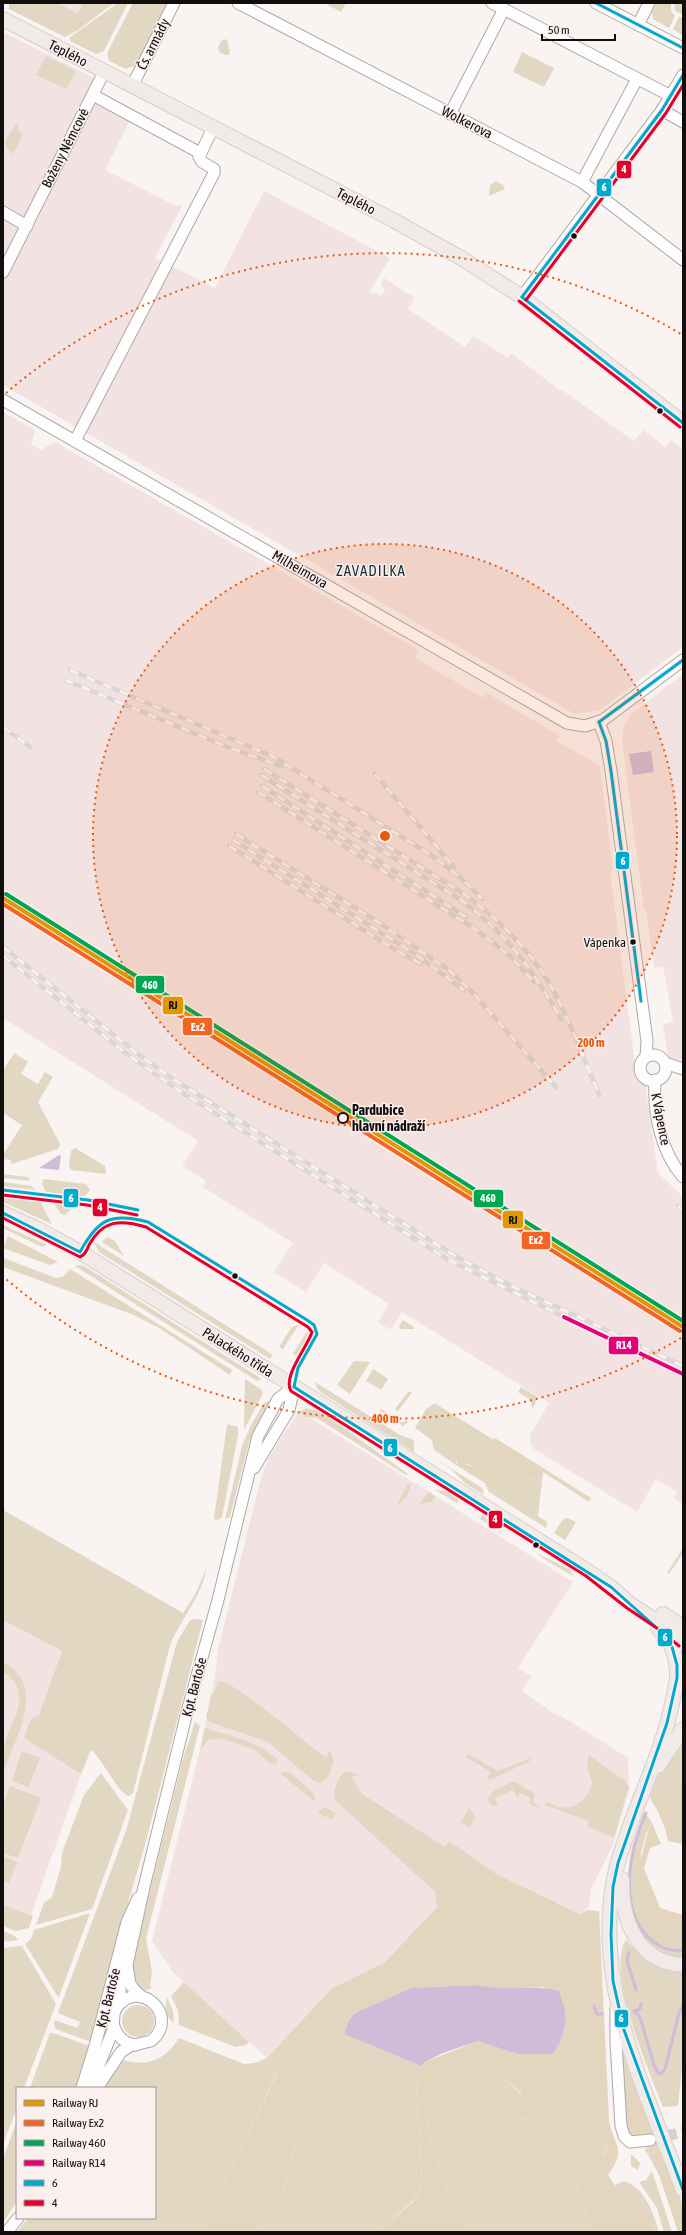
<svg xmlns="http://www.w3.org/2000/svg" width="686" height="2235" viewBox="0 0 686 2235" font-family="'Asap Condensed',sans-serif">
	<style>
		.built { fill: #f2e3e2 }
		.green { fill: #e2d7c3 }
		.forest { fill: #e4d6be }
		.water { fill: #cebcd8 }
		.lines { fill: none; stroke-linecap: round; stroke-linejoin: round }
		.stream { stroke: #cebcd8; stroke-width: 3 }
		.minor-tunnel { stroke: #d6d1d0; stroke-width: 11; stroke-dasharray: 11 5.5; stroke-linecap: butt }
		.minor-casing { stroke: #aea9a8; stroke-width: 13 }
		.major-casing { stroke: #d2d0cf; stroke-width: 16 }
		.minor { stroke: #fefdfd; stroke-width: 11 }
		.major { stroke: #f1eae6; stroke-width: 14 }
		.rail-casing { stroke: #d8d6d6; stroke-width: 4.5 }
		.rail { stroke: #fcf0ef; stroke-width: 3; stroke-dasharray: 9; stroke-linecap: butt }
		.bus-1-casing { stroke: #fcf0ef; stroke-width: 6 }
		.bus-2-casing { stroke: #fcf0ef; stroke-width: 6 }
		.bus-1 { stroke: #00a9ce; stroke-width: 3 }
		.bus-2 { stroke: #e4002b; stroke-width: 3 }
		.rail-1-casing { stroke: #fcf0ef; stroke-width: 7 }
		.rail-2-casing { stroke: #fcf0ef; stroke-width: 7 }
		.rail-3-casing { stroke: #fcf0ef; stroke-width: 7 }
		.rail-4-casing { stroke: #fcf0ef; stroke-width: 7 }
		.rail-1 { stroke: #e09701; stroke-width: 4 }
		.rail-2 { stroke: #f26522; stroke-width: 4 }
		.rail-3 { stroke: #00a651; stroke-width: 4 }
		.rail-4 { stroke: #e5007d; stroke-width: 4 }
		.ring { fill: none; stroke: #e8590c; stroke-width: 2; stroke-dasharray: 2 4 }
		.bus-dot { fill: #120e0e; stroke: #fcf0ef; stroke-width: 1.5 }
		.stop-dot { fill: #fcf0ef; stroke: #120e0e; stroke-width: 2 }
		.labels { text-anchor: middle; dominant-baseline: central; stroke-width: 3; stroke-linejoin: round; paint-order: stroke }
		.bus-label { font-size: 13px; fill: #120e0e; stroke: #fcf0ef; text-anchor: end }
		.street-label { font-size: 14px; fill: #120e0e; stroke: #fcf0ef }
		.stop-label { font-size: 14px; font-weight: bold; fill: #120e0e; stroke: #fcf0ef; text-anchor: start }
		.neighbourhood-label { font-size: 15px; letter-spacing: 1px; fill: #103237; stroke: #fcf0ef }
		.centre { fill: #e8590c; stroke: #fcf0ef; stroke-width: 2 }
		.ring-label { font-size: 12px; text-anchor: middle; font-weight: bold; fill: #e8590c; stroke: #fcf0ef; stroke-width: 3; stroke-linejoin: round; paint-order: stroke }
		.line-badge { stroke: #fcf0ef; stroke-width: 1.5 }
		.badge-label { font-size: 11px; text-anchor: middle; font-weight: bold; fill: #fff }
		.pale-badge-label { font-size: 11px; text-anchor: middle; font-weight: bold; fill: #111 }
	</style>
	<rect width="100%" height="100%" fill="#f9f3f2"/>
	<!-- built -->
	<g class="built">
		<path d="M58 3H84L78 13Z"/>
		<path d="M3 32 92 77 97 105 129 122 106 168 107 171 176 206 183 204 155 258 215 288 264 191 390 258 370 291 374 294 375 292 382 296 385 289 380 286 384 278 415 298 408 309 465 347 473 336 508 358 511 353 561 391 562 390 634 441 644 430 665 447 671 440 683 449V647L600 710 575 714 3 385Z"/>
		<path d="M3 412 35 430 31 444 41 450 55 442 419 650 415 658 483 698 487 693 497 699 559 735 556 741 600 766 613 870 610 872 636 1071 645 1081 658 1173 683 1197V1504L674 1498 677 1492 656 1479 637 1512 534 1449 530 1442 531 1433 549 1403 402 1312 390 1330 378 1322 389 1304 324 1263 306 1292 274 1272 293 1243 203 1187 206 1181 182 1166 198 1141 3 1018Z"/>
		<path d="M683 674V1060L668 1058 663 1024 673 1022 663 966 654 968 646 910H644L622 740 624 725 630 715Z"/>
		<path d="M299 1411 573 1582 518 1668 531 1676 522 1691 559 1717 560 1715 628 1758 629 1790 612 1847 591 1889 589 1907 584 1912 580 1914 559 1903 437 1907 385 1962 331 1989 267 2058 173 1972 152 1941 200 1750 215 1676 218 1649 261 1478 270 1455Z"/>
		<path d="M3 1620 62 1651 39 1715 25 1737 81 1774 31 1915 3 1905Z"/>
	</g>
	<!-- green -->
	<g class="green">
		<path d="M9 3H58L78 13 83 3H114L78 30 65 37 9 9Z"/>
		<path d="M118 3H128L104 51 96 54 70 41 69 38Z"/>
		<path d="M133 3H170L137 67 133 66 126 69 109 61 107 53Z"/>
		<path d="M329 3H346L341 12 328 5Z"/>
		<path d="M657 3H671V11L675 16 669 28 653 19 652 12Z"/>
		<path d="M674 3H683V15L675 11Z"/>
		<path d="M679 17H683V36L673 29Z"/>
		<path d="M227 39 230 54 226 55 220 53 218 47 221 41Z"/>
		<path d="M522 52 554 68 544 87 513 72Z"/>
		<path d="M46 56 76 71 66 89 36 75Z"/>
		<path d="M16 124H19L17 130 23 134 13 154 7 148 5 141Z"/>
		<path d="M496 181 503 185 505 189 489 196 490 185Z"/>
		<path d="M14 1053 28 1062 21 1074 38 1084 45 1072 53 1077 38 1102 60 1144 58 1149 11 1164V1160L3 1159V1155L22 1125 3 1113V1071Z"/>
		<path d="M75 1148 105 1166 106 1174 71 1170 69 1166 71 1151Z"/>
		<path d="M3 1174 28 1177 30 1181 3 1178Z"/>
		<path d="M44 1179 86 1184 90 1190 85 1196 46 1192 42 1184Z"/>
		<path d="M3 1182 32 1186 35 1190 3 1186Z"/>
		<path d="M3 1194 38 1198 52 1224 3 1202Z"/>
		<path d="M51 1199 79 1202 65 1215 61 1214Z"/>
		<path d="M3 1225 47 1245 42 1247 3 1228Z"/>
		<path d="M8 1236 58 1262 50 1265 3 1248Z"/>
		<path d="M107 1237 115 1241 124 1256 102 1242Z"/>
		<path d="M94 1242 273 1355 270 1359 99 1252Z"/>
		<path d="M3 1258 56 1278 63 1277 70 1269 232 1370 230 1375 159 1328 134 1315 3 1267Z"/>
		<path d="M78 1265 84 1266 262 1379 257 1381 75 1266Z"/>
		<path d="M403 1320 414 1327V1329H400L399 1326Z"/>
		<path d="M299 1324 283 1349 279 1347 291 1328Z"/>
		<path d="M308 1330 307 1339 296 1356 293 1354Z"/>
		<path d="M354 1361 370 1362 350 1394 337 1385Z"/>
		<path d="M373 1369 388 1379 381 1390 366 1381Z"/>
		<path d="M245 1379 261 1389 263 1393 244 1430Z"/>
		<path d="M315 1382 400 1435 414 1440V1452L322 1393 317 1388Z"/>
		<path d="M521 1387 536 1396 537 1400 532 1409 531 1400 518 1392Z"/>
		<path d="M409 1391 412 1393 398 1411 395 1409Z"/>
		<path d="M269 1401 271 1402 249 1442 230 1517 225 1519 242 1446 251 1425 265 1402Z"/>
		<path d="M433 1404H436L494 1440 479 1451 475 1467 456 1460V1465L434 1450 432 1440 415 1428 426 1409Z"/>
		<path d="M306 1408 323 1413 408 1474 406 1475 317 1418 307 1417 299 1412Z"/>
		<path d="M381 1409 403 1423 405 1420 408 1422 403 1426 380 1411Z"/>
		<path d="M227 1424 238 1427V1435L222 1517 218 1520 214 1519Z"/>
		<path d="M424 1446 428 1454 482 1488 484 1495 466 1484 452 1470 428 1454Z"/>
		<path d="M540 1466 591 1498 589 1502 543 1472 538 1516 547 1522 546 1528 489 1492 485 1483H495L508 1473 519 1477 538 1478Z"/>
		<path d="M411 1483C411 1492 404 1502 396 1506L407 1486Z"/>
		<path d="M435 1490 445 1491 459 1500 457 1503Z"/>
		<path d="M429 1492 435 1496 432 1502 419 1504Z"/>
		<path d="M3 1510 183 1613 195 1595 207 1567C201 1598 182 1617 170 1645L133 1793 129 1796C117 1793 103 1759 91 1750L81 1774 24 1738 31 1719 39 1715 62 1651 3 1620Z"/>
		<path d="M482 1515 504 1533 480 1519Z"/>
		<path d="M568 1518 576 1522 565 1540 554 1533 563 1519Z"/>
		<path d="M683 1548V1553L669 1574 667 1573Z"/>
		<path d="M538 1554 569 1569 574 1577 538 1555Z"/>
		<path d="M198 1619 203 1620 145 1845 118 1937 91 2042 56 2029 54 2024 55 2020 77 2028 80 2022 58 2013 126 1831 177 1642 190 1620Z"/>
		<path d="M3 1662C48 1685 15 1739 3 1773 3 1766 2 1758 3 1751 8 1723 37 1694 3 1672Z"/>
		<path d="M218 1681C235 1680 306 1744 326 1757L330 1751 334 1761 329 1776 321 1783 315 1782 268 1742 210 1722 206 1718 211 1695 214 1693Z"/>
		<path d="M195 1722 200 1726 146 1938 152 1972 150 1986 152 1988 144 1991C133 1986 132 1973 132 1962L183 1759Z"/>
		<path d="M205 1728C231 1736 257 1741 277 1759V1763L271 1764 255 1750 220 1738 208 1740 200 1750Z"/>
		<path d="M683 1735V1783L672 1790 658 1812 649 1796 660 1772Z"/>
		<path d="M22 1751 40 1758 29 1787 12 1781Z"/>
		<path d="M468 1754 498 1771 530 1758V1761L492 1779H487L491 1772 466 1757Z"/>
		<path d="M589 1755 624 1780 629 1787 614 1838 587 1826 588 1821 545 1805 548 1802C567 1815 587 1804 592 1783L587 1765Z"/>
		<path d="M283 1771 291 1773 314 1794 315 1802 281 1774Z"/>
		<path d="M346 1771 357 1774 352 1778 362 1794 445 1847 449 1841 498 1875 437 1907 435 1892 335 1800C332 1791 338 1776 346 1771Z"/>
		<path d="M101 1773 128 1810 92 1909 36 1925 44 1903 52 1897 61 1867 62 1853 84 1795Z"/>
		<path d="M512 1782H516L535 1794 533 1802 542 1808 529 1804 531 1798 520 1793 518 1798 513 1790 495 1798 498 1805 493 1806 489 1803 488 1798 495 1790Z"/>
		<path d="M10 1786 41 1798 18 1858 3 1853V1805Z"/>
		<path d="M323 1808 329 1809 336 1814 331 1820 326 1816 324 1817 318 1812Z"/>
		<path d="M469 1808 475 1816 470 1828 461 1822Z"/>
		<path d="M644 1811 652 1823 646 1834 641 1852 651 1930 665 1942 683 1943V1959L673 1958 651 1948 634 1925 627 1877 632 1847Z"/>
		<path d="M3 1856 17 1862 9 1883 3 1881Z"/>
		<path d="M3 1905 33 1916 29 1928 15 1931 3 1926Z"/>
		<path d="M90 1913 59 1997H58L25 1944 31 1939 34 1930Z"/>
		<path d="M3 1931 15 1936 18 1940 3 1942Z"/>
		<path d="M626 1940C643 1959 657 1970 683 1972V2058L678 2106 663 2107C650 2073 605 1972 626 1940Z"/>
		<path d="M19 1946H22L56 2004 24 2088H17V2108L3 2144V1948Z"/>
		<path d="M184 1982 249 2042 246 2045 236 2047 179 2025 178 2010 171 1996Z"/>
		<path d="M167 1997 173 2011 174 2023C165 2017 165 2007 167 1997Z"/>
		<circle cx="138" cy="2021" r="16"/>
		<path d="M50 2033H53L90 2046 77 2088H30Z"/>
		<path d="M344 2034 421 2066 417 2081 422 2184 414 2200 377 2232H255L260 2221 282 2197 302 2113 324 2067Z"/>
		<path d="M179 2038 244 2064 255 2063 267 2058 278 2070 202 2232H17L28 2218H155V2088H102L122 2060C146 2067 165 2061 179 2038Z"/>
		<path d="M466 2057 496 2070 522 2095 518 2118 532 2117 547 2130 560 2152 590 2138 593 2131 603 2133 608 2146 604 2154 567 2163C579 2183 586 2209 590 2232H465L467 2222 448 2196 430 2141 425 2104 455 2060Z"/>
		<path d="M17 2121V2201L3 2223V2158Z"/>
		<path d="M653 2126 660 2151 648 2154 644 2150 653 2144 652 2136 639 2134 648 2133Z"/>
		<path d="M631 2154 640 2163 638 2170 631 2166Z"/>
		<path d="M652 2171 670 2226 672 2232H664L657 2208 639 2182 646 2180Z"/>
		<path d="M624 2181C645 2188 653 2212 659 2232H655L653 2224 622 2196 615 2185Z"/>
	</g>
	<!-- forest -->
	<g class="forest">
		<path d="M495 1438 540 1466 538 1478 519 1477 508 1473 495 1483H485L456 1465 459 1455H464L465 1464 474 1467 479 1451Z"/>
		<path d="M680 1783H683V1844L668 1841 665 1828 658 1812 672 1790Z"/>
		<path d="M652 1823 661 1844 650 1848 644 1868 660 1908 683 1915V1943C626 1951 636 1854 652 1823Z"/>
		<path d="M498 1875 580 1914 588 1910 599 1911 609 2120C613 2146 628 2148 608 2175L622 2196 637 2197 653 2224 655 2232H590C586 2209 579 2183 567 2163L573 2155 594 2152 605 2154 608 2146 605 2145 603 2133 593 2131 590 2138 560 2152 541 2144 538 2136 546 2130 532 2117 518 2118 512 2111 522 2094 496 2070 466 2057 455 2060 425 2104 430 2141 448 2196 467 2222 465 2232H377L414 2201 422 2184 417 2080 421 2066 425 2062 478 2041 517 2054H553L565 2030 544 1987 494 1989 476 1985 411 1988 355 2013 349 2020 344 2034 324 2067 302 2113 282 2197 260 2221 255 2232H202L278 2071 267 2058 331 1989 385 1962 437 1907Z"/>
		<path d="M624 2046 653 2126 648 2133 640 2134V2139L633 2137 626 2131 620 2049Z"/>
		<path d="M661 2151 683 2205V2232H678L659 2175 648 2154Z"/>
	</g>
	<!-- water -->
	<g class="water">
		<path d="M651 751 654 772 633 775 629 754Z"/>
		<path d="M59 1155 61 1156 59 1170 39 1168Z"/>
		<path d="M476 1985C505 1992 532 1984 559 1991 569 2019 568 2029 553 2054H517L478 2041 443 2053 425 2062 421 2066 344 2034 349 2020 355 2013 411 1988Z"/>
	</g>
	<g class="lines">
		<!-- stream -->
		<g class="stream">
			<path d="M646 1813C630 1849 618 1904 647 1936"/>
			<path d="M645 1938 647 1936C657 1946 669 1953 683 1950"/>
			<path d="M629 1952 627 1960 636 1990"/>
			<path d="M594 2006 597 2014H602"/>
			<path d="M634 2011 640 2017 654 2065 658 2073 661 2074 665 2069 679 2013 683 2006"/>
			<path d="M634 2011 640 2009 641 2004"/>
		</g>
		<!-- minor-tunnel -->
		<path class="minor-tunnel" d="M650 2140 683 2132"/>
		<defs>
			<g id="minor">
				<path d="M238 3 582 182 683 260"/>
				<path d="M492 3 671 96"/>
				<path d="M596 3 683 48"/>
				<path d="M638 25 649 3"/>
				<path d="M132 86 174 3"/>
				<path d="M93 95 200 153"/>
				<path d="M662 110 683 122"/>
				<path d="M450 114 504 9"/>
				<path d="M582 182 637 79"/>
				<path d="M3 212 27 226"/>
				<path d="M3 272 104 72"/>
				<path d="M522 297 662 110 683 75"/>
				<path d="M3 400 567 723 585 726 603 720 683 660"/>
				<path d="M75 441 214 173V169L202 162 199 157 213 128"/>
				<path d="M599 722 606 741 611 771 647 1041 646 1057"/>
				<circle cx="653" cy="1068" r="13"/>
				<path d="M665 1063 683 1069"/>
				<path d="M655 1080C653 1113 661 1152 683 1177"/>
				<path d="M254 1468 289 1410 294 1387"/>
				<path d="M142 1997 135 1991 130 1984 127 1965 144 1887 188 1708 218 1600 258 1436 278 1399 294 1387"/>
				<path d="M616 2009V2042L621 2126 624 2136 630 2142 650 2140"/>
				<path d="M113 2023C116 2035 124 2044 136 2045"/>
				<path d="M82 2088 95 2046 127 1922 138 1898"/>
				<path d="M90 2088 113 2030 114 2014 120 1997V1970"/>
				<path d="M97 2088 121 2052 130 2046 151 2041C181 2017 140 1977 117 2007"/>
				<path d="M7 2232 18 2218"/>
			</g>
			<g id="major">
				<path d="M3 19 393 220 461 258 522 297 683 423"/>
				<path d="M3 1213 38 1229 80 1252 589 1572 611 1587 630 1604 667 1628 683 1643"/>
				<path d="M663 1614 683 1627"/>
				<path d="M658 1628C670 1639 676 1654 677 1671 678 1682 674 1693 672 1704 660 1761 630 1813 616 1870 590 1981 645 2089 683 2190"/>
				<path d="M658 1766 683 1729"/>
				<path d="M622 1879C621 1919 637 1963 683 1965"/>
			</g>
		</defs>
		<!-- minor casing -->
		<use href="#minor" class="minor-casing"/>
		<!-- major casing -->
		<use href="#major" class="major-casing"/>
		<!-- minor -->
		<use href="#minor" class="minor"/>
		<!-- major -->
		<use href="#major" class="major"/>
		<defs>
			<g id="rail">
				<path d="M70 670 274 757 431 855 460 877 482 899"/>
				<path d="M65 680 230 748 281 766"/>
				<path d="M3 727 30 747"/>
				<path d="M264 769 464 894C497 918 527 947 548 981 569 1017 583 1057 599 1095"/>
				<path d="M375 774 454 867"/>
				<path d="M261 775 461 900C508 935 532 969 561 1019"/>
				<path d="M262 786 466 917"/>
				<path d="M258 792 475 929 510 956 534 982"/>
				<path d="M236 834 381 924 449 970 472 992 556 1087"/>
				<path d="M233 840 415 954 464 990"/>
				<path d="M229 846 394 949 421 964"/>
				<path d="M3 947 138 1054 170 1077 457 1257 508 1284 683 1366"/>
				<path d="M3 956 132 1058 181 1092 447 1259 564 1317"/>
				<path d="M678 1206 683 1210"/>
			</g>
		</defs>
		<!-- rail casing -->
		<use href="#rail" class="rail-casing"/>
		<!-- rail -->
		<use href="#rail" class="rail"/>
		<defs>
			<g id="bus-1">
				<path d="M596 3 683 48"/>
				<path d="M522 297 662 110 683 75"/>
				<path d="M522 297 683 423"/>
				<path d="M599 722 606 741 611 771 641 1001"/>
				<path d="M599 722 683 660"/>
				<path d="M3 1190 88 1200 138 1210"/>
				<path d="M3 1213 80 1252C98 1219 111 1212 148 1222L307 1320 314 1325 317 1334 298 1368 294 1387 611 1587 659 1630 672 1647 677 1665V1678L667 1723 618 1863 613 1887 611 1934 613 1981 624 2030 683 2190"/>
			</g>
			<g id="bus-2">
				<path d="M526 300 666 113 683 85"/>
				<path d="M519 301 680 427"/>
				<path d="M3 1195 87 1205 137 1215"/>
				<path d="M3 1218 80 1257C85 1255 87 1250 89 1245 103 1220 120 1219 146 1227L308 1327 312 1332C308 1346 282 1377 291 1391L586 1576 627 1608 661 1631 679 1646"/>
			</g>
		</defs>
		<!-- bus-1 casing -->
		<use href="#bus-1" class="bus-1-casing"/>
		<!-- bus-2 casing -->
		<use href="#bus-2" class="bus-2-casing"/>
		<!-- bus-1 -->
		<use href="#bus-1" class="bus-1"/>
		<!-- bus-2 -->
		<use href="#bus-2" class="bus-2"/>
		<defs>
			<path id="rail-1" d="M3 898 683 1327"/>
			<path id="rail-2" d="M3 904 680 1331"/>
			<path id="rail-3" d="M6 894 683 1321"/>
			<path id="rail-4" d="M564 1317 683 1374"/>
		</defs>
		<!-- rail-1 casing -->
		<use href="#rail-1" class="rail-1-casing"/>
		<!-- rail-2 casing -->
		<use href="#rail-2" class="rail-2-casing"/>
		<!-- rail-3 casing -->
		<use href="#rail-3" class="rail-3-casing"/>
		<!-- rail-4 casing -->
		<use href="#rail-4" class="rail-4-casing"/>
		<!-- rail-1 -->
		<use href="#rail-1" class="rail-1"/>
		<!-- rail-2 -->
		<use href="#rail-2" class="rail-2"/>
		<!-- rail-3 -->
		<use href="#rail-3" class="rail-3"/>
		<!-- rail-4 -->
		<use href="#rail-4" class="rail-4"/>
	</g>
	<!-- distance rings -->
	<circle cx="385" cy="836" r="292" fill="#e8590c" fill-opacity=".12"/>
	<g class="ring">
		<circle cx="385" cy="836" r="292"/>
		<path d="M681 1338A583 583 0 0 1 6 1279M6 393A583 583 0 0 1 681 334"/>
	</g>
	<!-- markers -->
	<g class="bus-dot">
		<circle cx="574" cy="236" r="3.5"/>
		<circle cx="660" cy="411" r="3.5"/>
		<circle cx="633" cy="942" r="3.5"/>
		<circle cx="235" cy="1276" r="3.5"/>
		<circle cx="536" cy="1545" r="3.5"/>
	</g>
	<circle class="stop-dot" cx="343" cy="1118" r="5"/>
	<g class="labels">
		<!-- bus labels -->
		<g class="bus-label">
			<text x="626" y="942">Vápenka</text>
		</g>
		<!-- street labels -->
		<g class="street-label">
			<text transform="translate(153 44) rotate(-63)">Čs. armády</text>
			<text transform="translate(68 53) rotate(27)">Teplého</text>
			<text transform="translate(467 122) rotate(27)">Wolkerova</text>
			<text transform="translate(65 148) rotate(-63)">Boženy Němcové</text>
			<text transform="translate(356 201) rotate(27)">Teplého</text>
			<text transform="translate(300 569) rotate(30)">Milheimova</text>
			<text transform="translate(661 1119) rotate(79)">K Vápence</text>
			<text transform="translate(238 1352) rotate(32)">Palackého třída</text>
			<text transform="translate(194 1687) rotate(-75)">Kpt. Bartoše</text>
			<text transform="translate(108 1998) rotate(-76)">Kpt. Bartoše</text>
		</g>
		<!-- stop labels -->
		<g class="stop-label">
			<text x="352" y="1110">Pardubice<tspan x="352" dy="16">hlavní nádraží</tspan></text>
		</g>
		<!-- neighbourhood labels -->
		<g class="neighbourhood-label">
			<text x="371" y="570">ZAVADILKA</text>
		</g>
	</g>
	<circle cx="385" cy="836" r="6" class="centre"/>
	<g class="ring-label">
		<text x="591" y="1047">200 m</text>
		<text x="385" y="1423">400 m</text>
	</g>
	<g class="line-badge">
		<rect x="616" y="160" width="16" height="19" rx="4" fill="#e4002b"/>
		<rect x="596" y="178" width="16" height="19" rx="4" fill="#00a9ce"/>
		<rect x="615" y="851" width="15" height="19" rx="4" fill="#00a9ce"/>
		<rect x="135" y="975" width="30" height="19" rx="4" fill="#00a651"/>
		<rect x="162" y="996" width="22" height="19" rx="4" fill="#e09701"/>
		<rect x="182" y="1017" width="31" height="19" rx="4" fill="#f26522"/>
		<rect x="63" y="1188" width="16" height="20" rx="4" fill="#00a9ce"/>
		<rect x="473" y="1189" width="31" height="19" rx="4" fill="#00a651"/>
		<rect x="92" y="1198" width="16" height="19" rx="4" fill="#e4002b"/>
		<rect x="502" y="1210" width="22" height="19" rx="4" fill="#e09701"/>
		<rect x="521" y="1231" width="30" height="19" rx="4" fill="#f26522"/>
		<rect x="608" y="1336" width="31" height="19" rx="4" fill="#e5007d"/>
		<rect x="383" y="1438" width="15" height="19" rx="4" fill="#00a9ce"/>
		<rect x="488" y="1510" width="15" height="19" rx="4" fill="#e4002b"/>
		<rect x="657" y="1628" width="16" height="19" rx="4" fill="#00a9ce"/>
		<rect x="614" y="2009" width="15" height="19" rx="4" fill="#00a9ce"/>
	</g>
	<g class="badge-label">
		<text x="624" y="173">4</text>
		<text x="604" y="191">6</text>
		<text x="623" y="865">6</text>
		<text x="150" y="989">460</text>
		<text x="198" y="1031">Ex2</text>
		<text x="71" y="1202">6</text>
		<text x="488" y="1202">460</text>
		<text x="100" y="1211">4</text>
		<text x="536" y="1244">Ex2</text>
		<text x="624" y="1349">R14</text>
		<text x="390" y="1452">6</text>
		<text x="495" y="1523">4</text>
		<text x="665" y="1641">6</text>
		<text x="621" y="2022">6</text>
	</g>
	<g class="pale-badge-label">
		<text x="173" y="1009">RJ</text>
		<text x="513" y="1224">RJ</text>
	</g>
	<!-- border -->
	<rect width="686" height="2235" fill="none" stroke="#120e0e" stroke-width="8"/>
	<!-- legend -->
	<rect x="16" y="2087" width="140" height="132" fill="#fcf0ef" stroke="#9e9695"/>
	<rect x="24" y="2100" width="20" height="6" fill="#e09701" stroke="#9e9695"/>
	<text x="52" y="2107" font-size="12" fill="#120e0e">Railway RJ</text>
	<rect x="24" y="2120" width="20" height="6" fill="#f26522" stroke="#9e9695"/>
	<text x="52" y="2127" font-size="12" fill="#120e0e">Railway Ex2</text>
	<rect x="24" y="2140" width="20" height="6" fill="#00a651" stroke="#9e9695"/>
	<text x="52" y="2147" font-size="12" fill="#120e0e">Railway 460</text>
	<rect x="24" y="2160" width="20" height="6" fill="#e5007d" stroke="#9e9695"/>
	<text x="52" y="2167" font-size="12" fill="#120e0e">Railway R14</text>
	<rect x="24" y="2180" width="20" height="6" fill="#00a9ce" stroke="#9e9695"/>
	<text x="52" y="2187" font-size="12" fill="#120e0e">6</text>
	<rect x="24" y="2200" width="20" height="6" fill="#e4002b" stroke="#9e9695"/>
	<text x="52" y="2207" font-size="12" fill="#120e0e">4</text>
	<!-- scale -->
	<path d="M542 34v6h73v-6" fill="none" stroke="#120e0e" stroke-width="2"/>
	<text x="548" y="34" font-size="12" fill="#120e0e" stroke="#fcf0ef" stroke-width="3" paint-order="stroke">50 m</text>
</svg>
